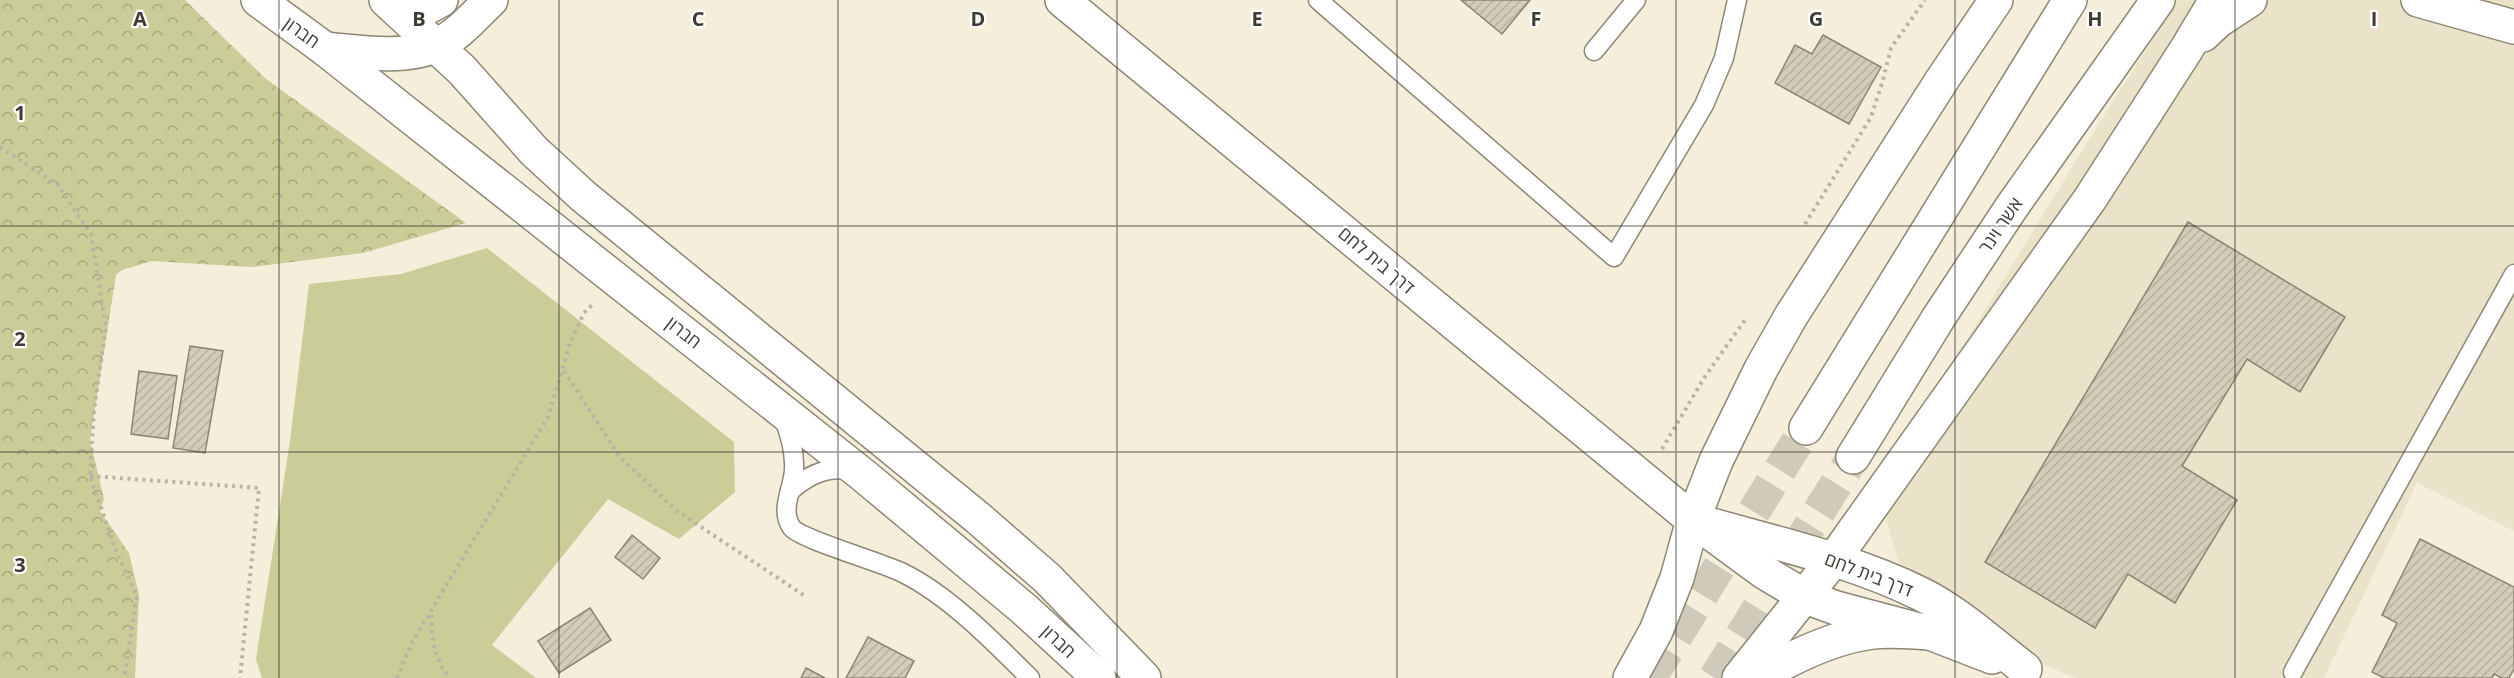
<svg xmlns="http://www.w3.org/2000/svg" width="2514" height="678" viewBox="0 0 2514 678" font-family="'Open Sans',Heebo,sans-serif">
	<style>
		.built { fill: #ebe3c9 }
		.green { fill: #cacd98 }
		.forest { fill: url(#forest-crowns) }
		.building { fill: url(#building-hatch); stroke: #8a8472; stroke-width: 1.5 }
		.lines { fill: none; stroke-linecap: round; stroke-linejoin: round }
		.secondary-tunnel { stroke: #cfcab9; stroke-width: 33; stroke-dasharray: 33 16; stroke-linecap: butt }
		.lane-casing { stroke: #8d8775; stroke-width: 21 }
		.street-casing { stroke: #8d8775; stroke-width: 36 }
		.secondary-casing { stroke: #8d8775; stroke-width: 36 }
		.highway-casing { stroke: #8d8775; stroke-width: 36 }
		.path { stroke: #b8b3a3; stroke-width: 4; stroke-dasharray: 3 4.5; stroke-linecap: butt }
		.lane { stroke: #fff; stroke-width: 18 }
		.street { stroke: #fff; stroke-width: 33 }
		.secondary { stroke: #fff; stroke-width: 33 }
		.highway { stroke: #fff; stroke-width: 33 }
		.grid { fill: none; stroke: #3d3b33; stroke-width: 1.5; stroke-opacity: 0.55 }
		.labels { text-anchor: middle; dominant-baseline: central; stroke-width: 4.5; stroke-linejoin: round; paint-order: stroke }
		.street-label { font-size: 18px; fill: #3d3b33; stroke: #fff }
		.grid-label { font-size: 20px; text-anchor: middle; font-weight: bold; fill: #3d3b33; stroke: #fff; stroke-width: 4.5; stroke-linejoin: round; paint-order: stroke }
	</style>
	<defs>
		<pattern id="forest-crowns" width="20" height="18" patternUnits="userSpaceOnUse" patternTransform="scale(1.5)"><rect width="20" height="18" fill="#cacd98"/><path d="M2 6a3 3 0 1 1 6 0M12 15a3 3 0 1 1 6 0" fill="none" stroke="#a5a87d"/></pattern>
		<pattern id="building-hatch" width="6" height="6" patternUnits="userSpaceOnUse" patternTransform="scale(1.5)"><rect width="6" height="6" fill="#d3ccb9"/><path d="M-1 1l2-2M0 6l6-6M5 7l2-2" fill="none" stroke="#b6b0a0"/></pattern>
	</defs>
	<rect width="100%" height="100%" fill="#f4eeda"/>
	<!-- built -->
	<path class="built" d="M2178 0H2514V531L2417 483 2324 678H2075L1912 608 1877 487 2091 136Z"/>
	<!-- green -->
	<path class="green" d="M487 248 734 442 735 492 679 539 608 499 492 645 536 678H262L256 659 290 441 309 284 401 274Z"/>
	<!-- forest -->
	<path class="forest" d="M0 0H185L266 79 466 223 363 253 251 267 152 261 122 270 116 275 90 440 104 499 100 511 129 553 139 595 135 678H0Z"/>
	<!-- building -->
	<g class="building">
		<path d="M1461 0H1530L1502 34Z"/>
		<path d="M1823 35 1881 67 1849 124 1775 83 1795 45 1812 54Z"/>
		<path d="M2188 222 2345 317 2300 392 2247 359 2182 466 2237 500 2175 603 2128 574 2095 628 1985 562Z"/>
		<path d="M190 346 223 351 205 453 173 448Z"/>
		<path d="M139 371 177 376 168 439 131 434Z"/>
		<path d="M632 535 660 558 643 579 615 557Z"/>
		<path d="M2420 539 2514 587V669L2509 678H2502L2494 674 2492 678H2384L2372 672 2397 623 2382 615Z"/>
		<path d="M590 608 611 640 559 673 538 641Z"/>
		<path d="M868 637 914 661 905 678H846Z"/>
		<path d="M806 668 825 678H801Z"/>
	</g>
	<g class="lines">
		<!-- secondary-tunnel -->
		<g class="secondary-tunnel">
			<path d="M1650 678 1806 428"/>
			<path d="M1715 678 1853 457"/>
		</g>
		<defs>
			<g id="lane">
				<path d="M1318 0 1614 257 1704 105 1724 58 1737 0"/>
				<path d="M1594 51 1636 0"/>
				<path d="M783 417C790 434 795 452 794 470 793 489 779 510 792 528 803 540 881 562 903 573 948 595 994 642 1030 678"/>
				<path d="M790 491C808 475 829 464 854 472"/>
				<path d="M2293 672 2514 274"/>
			</g>
			<g id="street">
				<path d="M2418 0 2514 27"/>
				<path d="M1694 520C1770 542 1850 559 1921 594 1959 613 1992 644 2025 669"/>
				<path d="M1806 597 1836 608 1930 633 1992 657"/>
			</g>
			<g id="secondary">
				<path d="M1062 0 1693 520 1764 572 1806 597"/>
				<path d="M402 14 421 11 441 0"/>
				<path d="M2203 35 2218 21 2250 0"/>
				<path d="M325 49C360 52 404 60 437 45 458 36 475 15 491 0"/>
				<path d="M1806 428 2070 0"/>
				<path d="M1853 457 1939 317 2011 208 2158 0"/>
				<path d="M1630 678 1656 631 1677 578 1693 520 1716 461 1761 369 1791 316 1942 80 1996 0"/>
				<path d="M1739 678 1834 559 2090 199 2186 50 2216 0"/>
				<path d="M1757 678C1792 657 1832 637 1873 632 1892 630 1911 632 1930 633"/>
			</g>
			<g id="highway">
				<path d="M258 0 325 49 863 475 1024 609 1099 678"/>
				<path d="M386 0 462 70 534 151 583 196 978 518 1047 578 1144 678"/>
			</g>
		</defs>
		<!-- lane casing -->
		<use href="#lane" class="lane-casing"/>
		<!-- street casing -->
		<use href="#street" class="street-casing"/>
		<!-- secondary casing -->
		<use href="#secondary" class="secondary-casing"/>
		<!-- highway casing -->
		<use href="#highway" class="highway-casing"/>
		<!-- path -->
		<g class="path">
			<path d="M0 147 58 185 91 234 106 327 94 410 90 476 116 551 137 596 124 678"/>
			<path d="M1805 224 1871 117 1883 80 1891 48 1925 0"/>
			<path d="M564 371 619 456 677 511 805 596"/>
			<path d="M1662 449 1704 378 1747 317"/>
			<path d="M90 476 259 488 240 678"/>
			<path d="M431 615C432 639 434 659 450 678"/>
			<path d="M397 678 412 642 548 417 571 340 584 313 593 304"/>
		</g>
		<!-- lane -->
		<use href="#lane" class="lane"/>
		<!-- street -->
		<use href="#street" class="street"/>
		<!-- secondary -->
		<use href="#secondary" class="secondary"/>
		<!-- highway -->
		<use href="#highway" class="highway"/>
	</g>
	<!-- grid -->
	<path class="grid" d="M279 0V678M559 0V678M838 0V678M1117 0V678M1397 0V678M1676 0V678M1955 0V678M2235 0V678M0 226H2514M0 452H2514"/>
	<g class="labels">
		<!-- street labels -->
		<g class="street-label">
			<text transform="translate(302 32) rotate(36)">חברון</text>
			<text transform="translate(2000 225) rotate(-56)">אשר וינר</text>
			<text transform="translate(1377 260) rotate(40)">דרך בית לחם</text>
			<text transform="translate(684 332) rotate(38)">חברון</text>
			<text transform="translate(1869 574) rotate(21)">דרך בית לחם</text>
			<text transform="translate(1059 641) rotate(43)">חברון</text>
		</g>
	</g>
	<g class="grid-label">
		<text x="140" y="26">A</text>
		<text x="419" y="26">B</text>
		<text x="698" y="26">C</text>
		<text x="978" y="26">D</text>
		<text x="1257" y="26">E</text>
		<text x="1536" y="26">F</text>
		<text x="1816" y="26">G</text>
		<text x="2095" y="26">H</text>
		<text x="2374" y="26">I</text>
		<text x="20" y="120">1</text>
		<text x="20" y="346">2</text>
		<text x="20" y="572">3</text>
	</g>
</svg>
